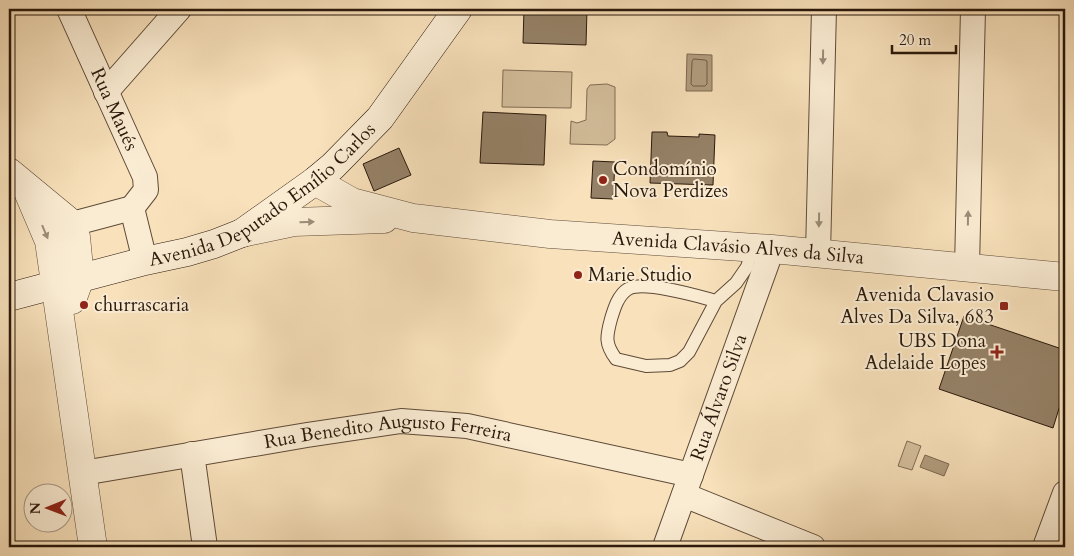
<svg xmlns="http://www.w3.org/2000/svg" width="1074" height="556" viewBox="0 0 1074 556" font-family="Cardo,serif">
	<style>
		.green { fill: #d5bf9d; stroke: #806c54 }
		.water { fill: #b29d7f; stroke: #7c6851 }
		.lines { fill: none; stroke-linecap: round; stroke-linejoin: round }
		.shore { stroke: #6e5a45; stroke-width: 1 }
		.building { fill: #958167; stroke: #2a180b }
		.service-casing { stroke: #5e4a37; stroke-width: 14 }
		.minor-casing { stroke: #5e4a37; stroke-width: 26 }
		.tertiary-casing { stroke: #5e4a37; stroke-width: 29 }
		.secondary-casing { stroke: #2a180b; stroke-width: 29 }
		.service { stroke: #faecd3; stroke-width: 12 }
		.minor { stroke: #faecd3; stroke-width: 24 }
		.tertiary { stroke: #faecd3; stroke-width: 28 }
		.secondary { stroke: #faecd3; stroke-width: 28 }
		.oneway { fill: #9c8d79 }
		.poi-dot { fill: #8f2418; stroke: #faecd3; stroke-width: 2 }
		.labels { text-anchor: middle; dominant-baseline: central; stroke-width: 4; stroke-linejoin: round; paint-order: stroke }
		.street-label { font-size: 19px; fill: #2a180b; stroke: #faecd3 }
		.poi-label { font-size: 19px; fill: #2a180b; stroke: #faecd3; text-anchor: start }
	</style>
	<rect width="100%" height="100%" fill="#f8e1bb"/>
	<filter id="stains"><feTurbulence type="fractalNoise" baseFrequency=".004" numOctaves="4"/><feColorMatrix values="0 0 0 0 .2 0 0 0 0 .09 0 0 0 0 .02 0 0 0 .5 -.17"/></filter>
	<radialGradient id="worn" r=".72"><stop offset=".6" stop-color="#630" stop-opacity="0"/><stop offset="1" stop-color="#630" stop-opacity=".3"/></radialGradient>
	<!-- green -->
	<g class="green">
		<path d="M503 70 572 72 571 108 502 107Z"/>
		<path d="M607 84 615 87V139L607 145 570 144 571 121 577 123 586 120 587 89 590 85Z"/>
		<path d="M907 441 921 446 912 470 898 466Z"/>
	</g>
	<!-- water -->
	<g class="water">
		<path d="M687 54 712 55V91H686Z"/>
		<path d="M925 455 949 464 944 476 920 467Z"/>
	</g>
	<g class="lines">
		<!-- shore -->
		<path class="shore" d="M694 59 705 60 707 61V84L705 86H693L691 84 692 62Z"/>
	</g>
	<!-- building -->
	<g class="building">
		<path d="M524 9H587L586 45 523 43Z"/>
		<path d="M483 112 546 115 544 165 480 163Z"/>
		<path d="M652 132H667L668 136 699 137V134L715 135 713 185 650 183Z"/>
		<path d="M399 148 411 175 374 191 363 164Z"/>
		<path d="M593 161 615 162 613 199 591 198Z"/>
		<path d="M964 316 1065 350V389L1053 428 939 389Z"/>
	</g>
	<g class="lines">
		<defs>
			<path id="service" d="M716 301C697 296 644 280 628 289 618 295 614 309 611 319 606 337 605 344 616 359L646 366 670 365 680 361 689 352 716 301 736 283 747 267 753 248"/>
			<g id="minor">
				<path id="s1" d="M69 9 145 177 146 190 132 208 72 224"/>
				<path d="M106 92 179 9"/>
				<path d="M132 208 145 261"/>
				<path d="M818 253 824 9"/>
				<path d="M967 267 973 9"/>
				<path d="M192 454 205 547"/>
				<path id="s2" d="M83 473 307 435 401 421 467 426 691 475"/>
				<path d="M684 495 813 547"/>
				<path id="s3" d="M665 547 772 249"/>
				<path d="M1045 547 1065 493"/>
			</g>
			<g id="tertiary">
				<path d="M9 172 72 224 76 237 80 278 72 300"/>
				<path id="s4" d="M315 181 352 202 413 218 550 234 772 249 1065 277"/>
				<path d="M26 187 49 241 93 547"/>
				<path d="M242 233 294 222 384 219"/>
			</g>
			<g id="secondary">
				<path id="s5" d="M9 297 145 261 187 252 214 244 242 233 315 181 333 166 380 118 458 9"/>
			</g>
		</defs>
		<!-- service casing -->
		<use href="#service" class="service-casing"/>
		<!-- minor casing -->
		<use href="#minor" class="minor-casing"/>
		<!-- tertiary casing -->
		<use href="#tertiary" class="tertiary-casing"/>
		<!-- secondary casing -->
		<use href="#secondary" class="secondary-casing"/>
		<!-- service -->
		<use href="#service" class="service"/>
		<!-- minor -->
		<use href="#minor" class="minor"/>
		<!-- tertiary -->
		<use href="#tertiary" class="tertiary"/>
		<!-- secondary -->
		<use href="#secondary" class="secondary"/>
	</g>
	<!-- one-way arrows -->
	<defs><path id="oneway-solid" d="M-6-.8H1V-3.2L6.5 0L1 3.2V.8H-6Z" transform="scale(1.25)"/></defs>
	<g class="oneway">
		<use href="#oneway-solid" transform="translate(823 57) rotate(91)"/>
		<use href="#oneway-solid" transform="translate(968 218) rotate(-89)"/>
		<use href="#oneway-solid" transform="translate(819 220) rotate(91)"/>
		<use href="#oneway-solid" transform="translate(307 222) rotate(-1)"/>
		<use href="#oneway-solid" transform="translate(45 232) rotate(67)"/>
	</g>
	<!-- markers -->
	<g class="poi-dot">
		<circle cx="603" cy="180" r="5"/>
		<circle cx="578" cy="275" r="5"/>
		<circle cx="84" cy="305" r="5"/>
		<rect x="999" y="301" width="10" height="10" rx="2.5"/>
		<path d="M994.5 344.5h5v5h5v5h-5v5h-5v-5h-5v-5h5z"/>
	</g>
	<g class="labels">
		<!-- street labels -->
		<g class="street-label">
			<text stroke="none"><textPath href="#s1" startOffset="110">Rua Maués</textPath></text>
			<text stroke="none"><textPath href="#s5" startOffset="278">Avenida Deputado Emílio Carlos</textPath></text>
			<text stroke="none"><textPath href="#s4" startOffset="432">Avenida Clavásio Alves da Silva</textPath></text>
			<text stroke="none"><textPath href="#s3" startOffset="159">Rua Álvaro Silva</textPath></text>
			<text stroke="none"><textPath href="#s2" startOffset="309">Rua Benedito Augusto Ferreira</textPath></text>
		</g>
		<!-- poi labels -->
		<g class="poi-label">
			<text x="613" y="169">Condomínio<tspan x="613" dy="22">Nova Perdizes</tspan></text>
			<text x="588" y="275">Marie Studio</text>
			<text x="994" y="295" text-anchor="end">Avenida Clavasio<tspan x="994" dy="22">Alves Da Silva, 683</tspan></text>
			<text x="94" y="305">churrascaria</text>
			<text x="986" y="341" text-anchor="end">UBS Dona<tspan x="986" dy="22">Adelaide Lopes</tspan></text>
		</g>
	</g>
	<!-- margin -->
	<rect width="1074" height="556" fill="none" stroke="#f8e1bb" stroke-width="30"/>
	<rect x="10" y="10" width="1054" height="536" fill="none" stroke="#2a180b" stroke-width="2.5"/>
	<rect x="15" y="15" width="1044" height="526" fill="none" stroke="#2a180b"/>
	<!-- north arrow -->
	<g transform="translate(48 508) rotate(269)"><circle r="24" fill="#faecd3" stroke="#a79783"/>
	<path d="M0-4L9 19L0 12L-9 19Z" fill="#8f2418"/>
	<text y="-8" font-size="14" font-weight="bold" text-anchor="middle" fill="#2a180b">N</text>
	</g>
	<!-- scale -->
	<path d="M892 45v8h64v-8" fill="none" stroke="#2a180b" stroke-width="2.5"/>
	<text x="899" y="45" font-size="15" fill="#2a180b" stroke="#faecd3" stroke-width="4" paint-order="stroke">20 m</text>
	<rect width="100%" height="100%" filter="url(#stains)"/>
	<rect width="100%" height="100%" fill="url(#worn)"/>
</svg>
